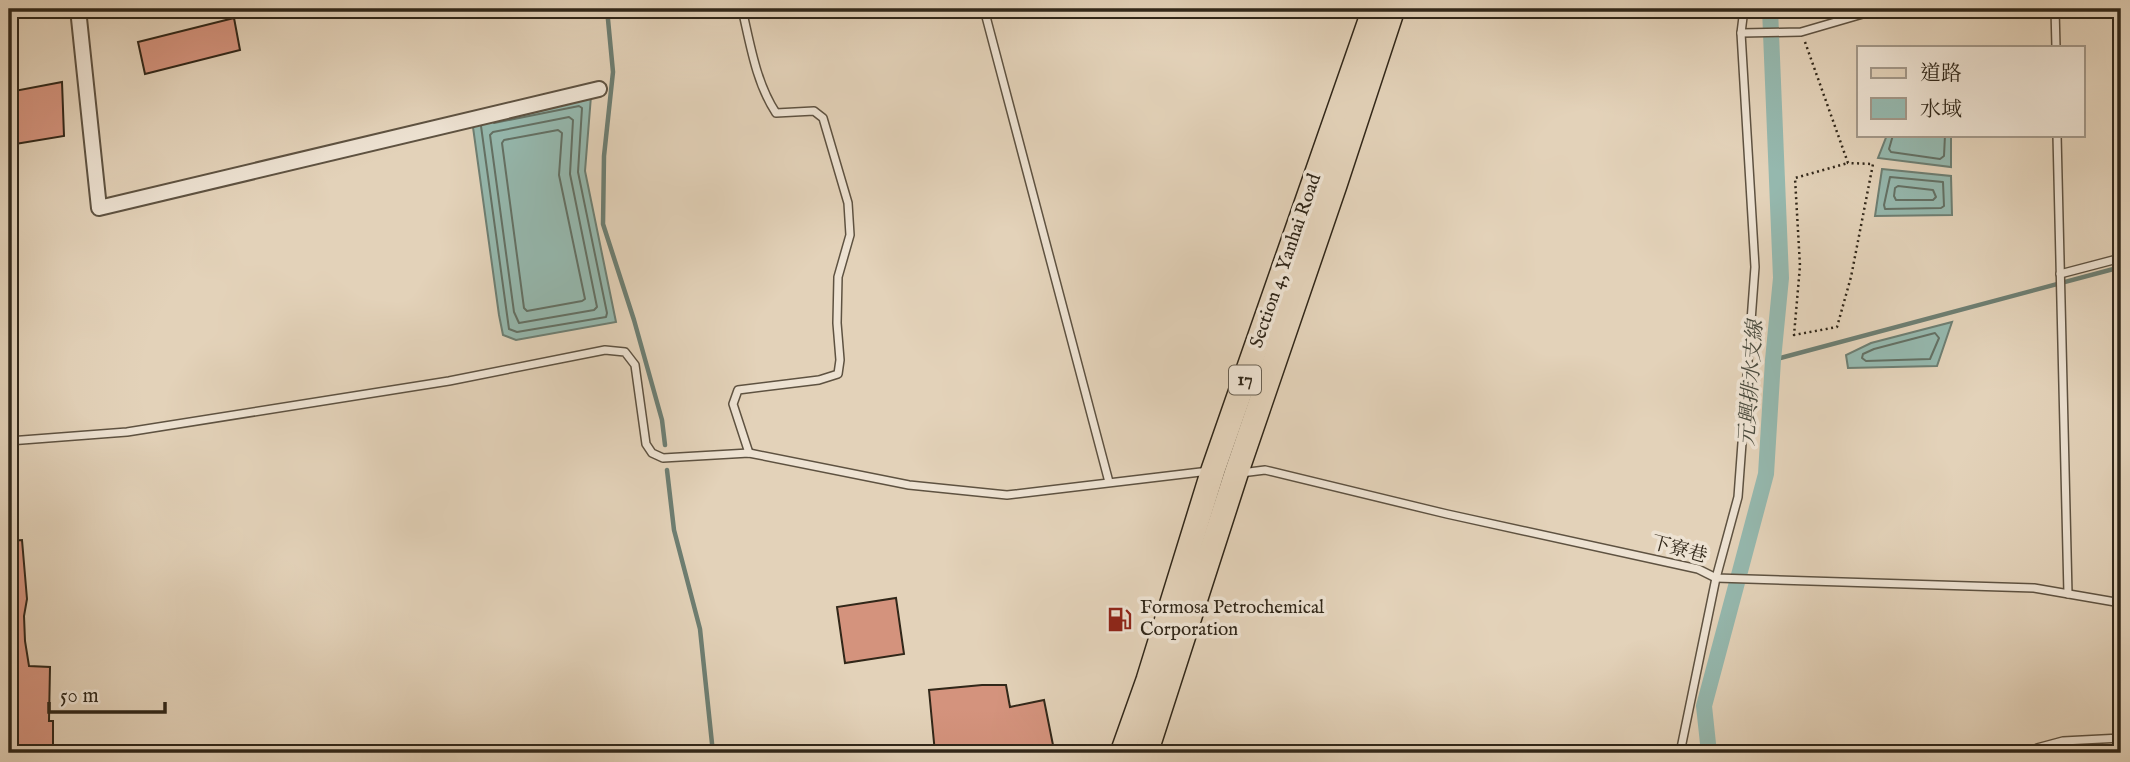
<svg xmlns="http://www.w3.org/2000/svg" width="2130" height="762" viewBox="0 0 2130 762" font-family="'IM FELL English','Noto Serif TC',serif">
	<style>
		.water { fill: #95b8ae; stroke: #6d7e72; stroke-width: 2 }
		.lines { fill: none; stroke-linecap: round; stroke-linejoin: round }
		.shore { stroke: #637064; stroke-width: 2 }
		.stream { stroke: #6d7e72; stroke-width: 4.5 }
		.canal { stroke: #95b8ae; stroke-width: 16 }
		.building { fill: #d4937d; stroke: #312719; stroke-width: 2 }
		.service-casing { stroke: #5e5241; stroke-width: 10 }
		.minor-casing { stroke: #5e5241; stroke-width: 18 }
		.primary-casing { stroke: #312719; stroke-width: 26 }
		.path { stroke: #312719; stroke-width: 2.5; stroke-dasharray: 2 3.5; stroke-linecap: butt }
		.service { stroke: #ede2d2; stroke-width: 7 }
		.minor { stroke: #ede2d2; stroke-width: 14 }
		.primary { stroke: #e3d2b9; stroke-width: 23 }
		.labels { text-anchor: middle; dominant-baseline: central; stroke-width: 7; stroke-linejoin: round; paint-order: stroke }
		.shield { fill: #ede2d2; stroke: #695f50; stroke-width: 2 }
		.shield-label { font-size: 18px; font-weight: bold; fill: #312719 }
		.street-label { font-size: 19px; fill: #312719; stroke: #ede2d2 }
		.poi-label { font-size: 19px; fill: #312719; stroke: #ede2d2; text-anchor: start }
		.water-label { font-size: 21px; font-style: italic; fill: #4a4b3e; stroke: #ede2d2 }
	</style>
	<rect width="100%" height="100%" fill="#e3d2b9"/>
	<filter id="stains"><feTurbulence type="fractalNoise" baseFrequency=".00286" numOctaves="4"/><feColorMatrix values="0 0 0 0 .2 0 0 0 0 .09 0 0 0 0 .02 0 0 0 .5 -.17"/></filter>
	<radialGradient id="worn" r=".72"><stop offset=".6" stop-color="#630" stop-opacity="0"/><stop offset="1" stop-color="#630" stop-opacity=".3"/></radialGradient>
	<!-- water -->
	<g class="water">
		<path d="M591 96 585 171 616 322 516 340 503 335 499 315 472 120Z"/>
		<path d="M1887 135H1951V167L1878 158Z"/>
		<path d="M1882 169 1951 176 1952 215 1875 216Z"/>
		<path d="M1952 322 1937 366 1848 368 1846 355 1871 343Z"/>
	</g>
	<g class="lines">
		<!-- shore -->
		<g class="shore">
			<path d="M569 117 573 120 570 174 597 307 594 310 519 323 514 312 490 135 493 132Z"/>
			<path d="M481 126 509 329 517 332 606 317 607 313 578 172 582 108 579 106 494 123"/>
			<path d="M558 130 562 133 559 175 585 299 582 301 527 311 524 308 502 143 504 140Z"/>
			<path d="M1893 135 1889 149 1891 152 1940 159 1944 156 1945 135"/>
			<path d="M1890 177 1943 182 1944 206 1941 208 1885 209 1884 205Z"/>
			<path d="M1898 186 1933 190 1936 197 1933 200H1896L1894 196 1895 188Z"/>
			<path d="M1935 333 1939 338 1930 359 1866 361 1862 358 1863 354 1874 349Z"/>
		</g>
		<!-- stream -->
		<g class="stream">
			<path d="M607 9 613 72 604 156 603 224 634 320 662 420 665 445"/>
			<path d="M1773 360 2121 267"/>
			<path d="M667 470 674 530 700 629 713 753"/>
		</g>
		<!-- canal -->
		<path class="canal" d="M1709 753 1704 706 1766 474 1773 360 1781 278 1770 9"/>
	</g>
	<!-- building -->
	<g class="building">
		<path d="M234 18 240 50 145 74 138 42Z"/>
		<path d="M62 82 64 136 9 145V92Z"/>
		<path d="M22 540 27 599 24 616 25 641 29 666 50 667 49 721H53V753H9V541Z"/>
		<path d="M896 598 904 654 845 663 837 607Z"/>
		<path d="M982 685H1006L1010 707 1044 700 1053 745 1013 753H935L929 690Z"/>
	</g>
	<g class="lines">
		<defs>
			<g id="service">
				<path d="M742 9C750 43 756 83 776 113L814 111 823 118 848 203 850 235 838 277 837 323 840 360 838 374 819 380 738 390 733 404 749 453"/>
				<path d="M984 9 1109 482"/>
				<path d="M2055 9 2056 47"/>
				<path d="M1741 33 1801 32 1880 9"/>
				<path d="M2057 135 2068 594"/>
				<path d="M2060 274 2121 258"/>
				<path d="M9 441 127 432 449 381 605 350 625 352 635 365 646 444 652 453 663 458 749 453 909 485 1007 495 1209 471"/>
				<path d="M1241 473 1265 470 1447 514 1698 569 1716 578 2034 588 2121 603"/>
				<path d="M1680 753 1716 578 1738 497 1755 267 1741 33 1744 9"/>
				<path d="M2036 753 2037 748 2063 741 2121 738"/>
			</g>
			<path id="minor" d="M78 9 99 208 599 89"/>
			<g id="primary">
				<path d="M1122 753 1148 680 1213 470 1374 9"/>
				<path d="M1146 753 1236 474 1335 185 1393 9"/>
			</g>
		</defs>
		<!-- service casing -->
		<use href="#service" class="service-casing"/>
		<!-- minor casing -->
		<use href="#minor" class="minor-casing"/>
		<!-- primary casing -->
		<use href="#primary" class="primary-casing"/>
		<!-- path -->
		<path class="path" d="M1805 42 1848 163 1873 164 1851 277 1837 327 1794 335 1800 266 1795 178 1848 163"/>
		<!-- service -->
		<use href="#service" class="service"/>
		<!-- minor -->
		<use href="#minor" class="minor"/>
		<!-- primary -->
		<use href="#primary" class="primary"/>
	</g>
	<!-- icons -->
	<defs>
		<symbol id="fuel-bare" viewBox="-9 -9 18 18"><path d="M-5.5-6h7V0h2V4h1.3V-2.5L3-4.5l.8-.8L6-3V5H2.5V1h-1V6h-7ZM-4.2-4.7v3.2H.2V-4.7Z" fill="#8f2418" stroke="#ede2d2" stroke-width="2.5" paint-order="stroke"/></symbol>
	</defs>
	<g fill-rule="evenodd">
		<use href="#fuel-bare" x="1102" y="602" width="35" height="35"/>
	</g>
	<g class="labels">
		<!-- shield labels -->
		<rect class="shield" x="1229" y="365.5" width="32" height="29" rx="5"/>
		<g class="shield-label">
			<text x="1245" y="380">17</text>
		</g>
		<!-- street labels -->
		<g class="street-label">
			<text transform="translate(1286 261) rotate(-71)">Section 4, Yanhai Road</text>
			<text transform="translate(1679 550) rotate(15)">下寮巷</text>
		</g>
		<!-- poi labels -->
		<g class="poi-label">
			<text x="1140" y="608">Formosa Petrochemical<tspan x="1140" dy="22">Corporation</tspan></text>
		</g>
		<!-- water labels -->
		<g class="water-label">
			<text transform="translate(1752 383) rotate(-86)">元興排水支線</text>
		</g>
	</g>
	<!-- margin -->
	<rect width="2130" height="762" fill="none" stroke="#e3d2b9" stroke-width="35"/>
	<rect x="10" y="10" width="2109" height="741" fill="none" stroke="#312719" stroke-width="3.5"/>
	<rect x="18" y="18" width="2095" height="727" fill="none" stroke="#312719" stroke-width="2"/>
	<!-- legend -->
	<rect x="1857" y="46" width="228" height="91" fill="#ede2d2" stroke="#a29788" stroke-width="2"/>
	<rect x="1871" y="68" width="35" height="10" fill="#e3d2b9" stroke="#a29788" stroke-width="2"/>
	<text x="1920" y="80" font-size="21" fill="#312719">道路</text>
	<rect x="1871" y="98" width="35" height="21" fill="#95b8ae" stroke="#a29788" stroke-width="2"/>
	<text x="1920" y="116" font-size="21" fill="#312719">水域</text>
	<!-- scale -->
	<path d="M49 702v10h116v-10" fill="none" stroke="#312719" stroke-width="3.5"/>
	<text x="60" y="702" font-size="21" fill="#312719" stroke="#ede2d2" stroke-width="5" paint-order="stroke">50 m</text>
	<rect width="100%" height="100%" filter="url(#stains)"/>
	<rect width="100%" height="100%" fill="url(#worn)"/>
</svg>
